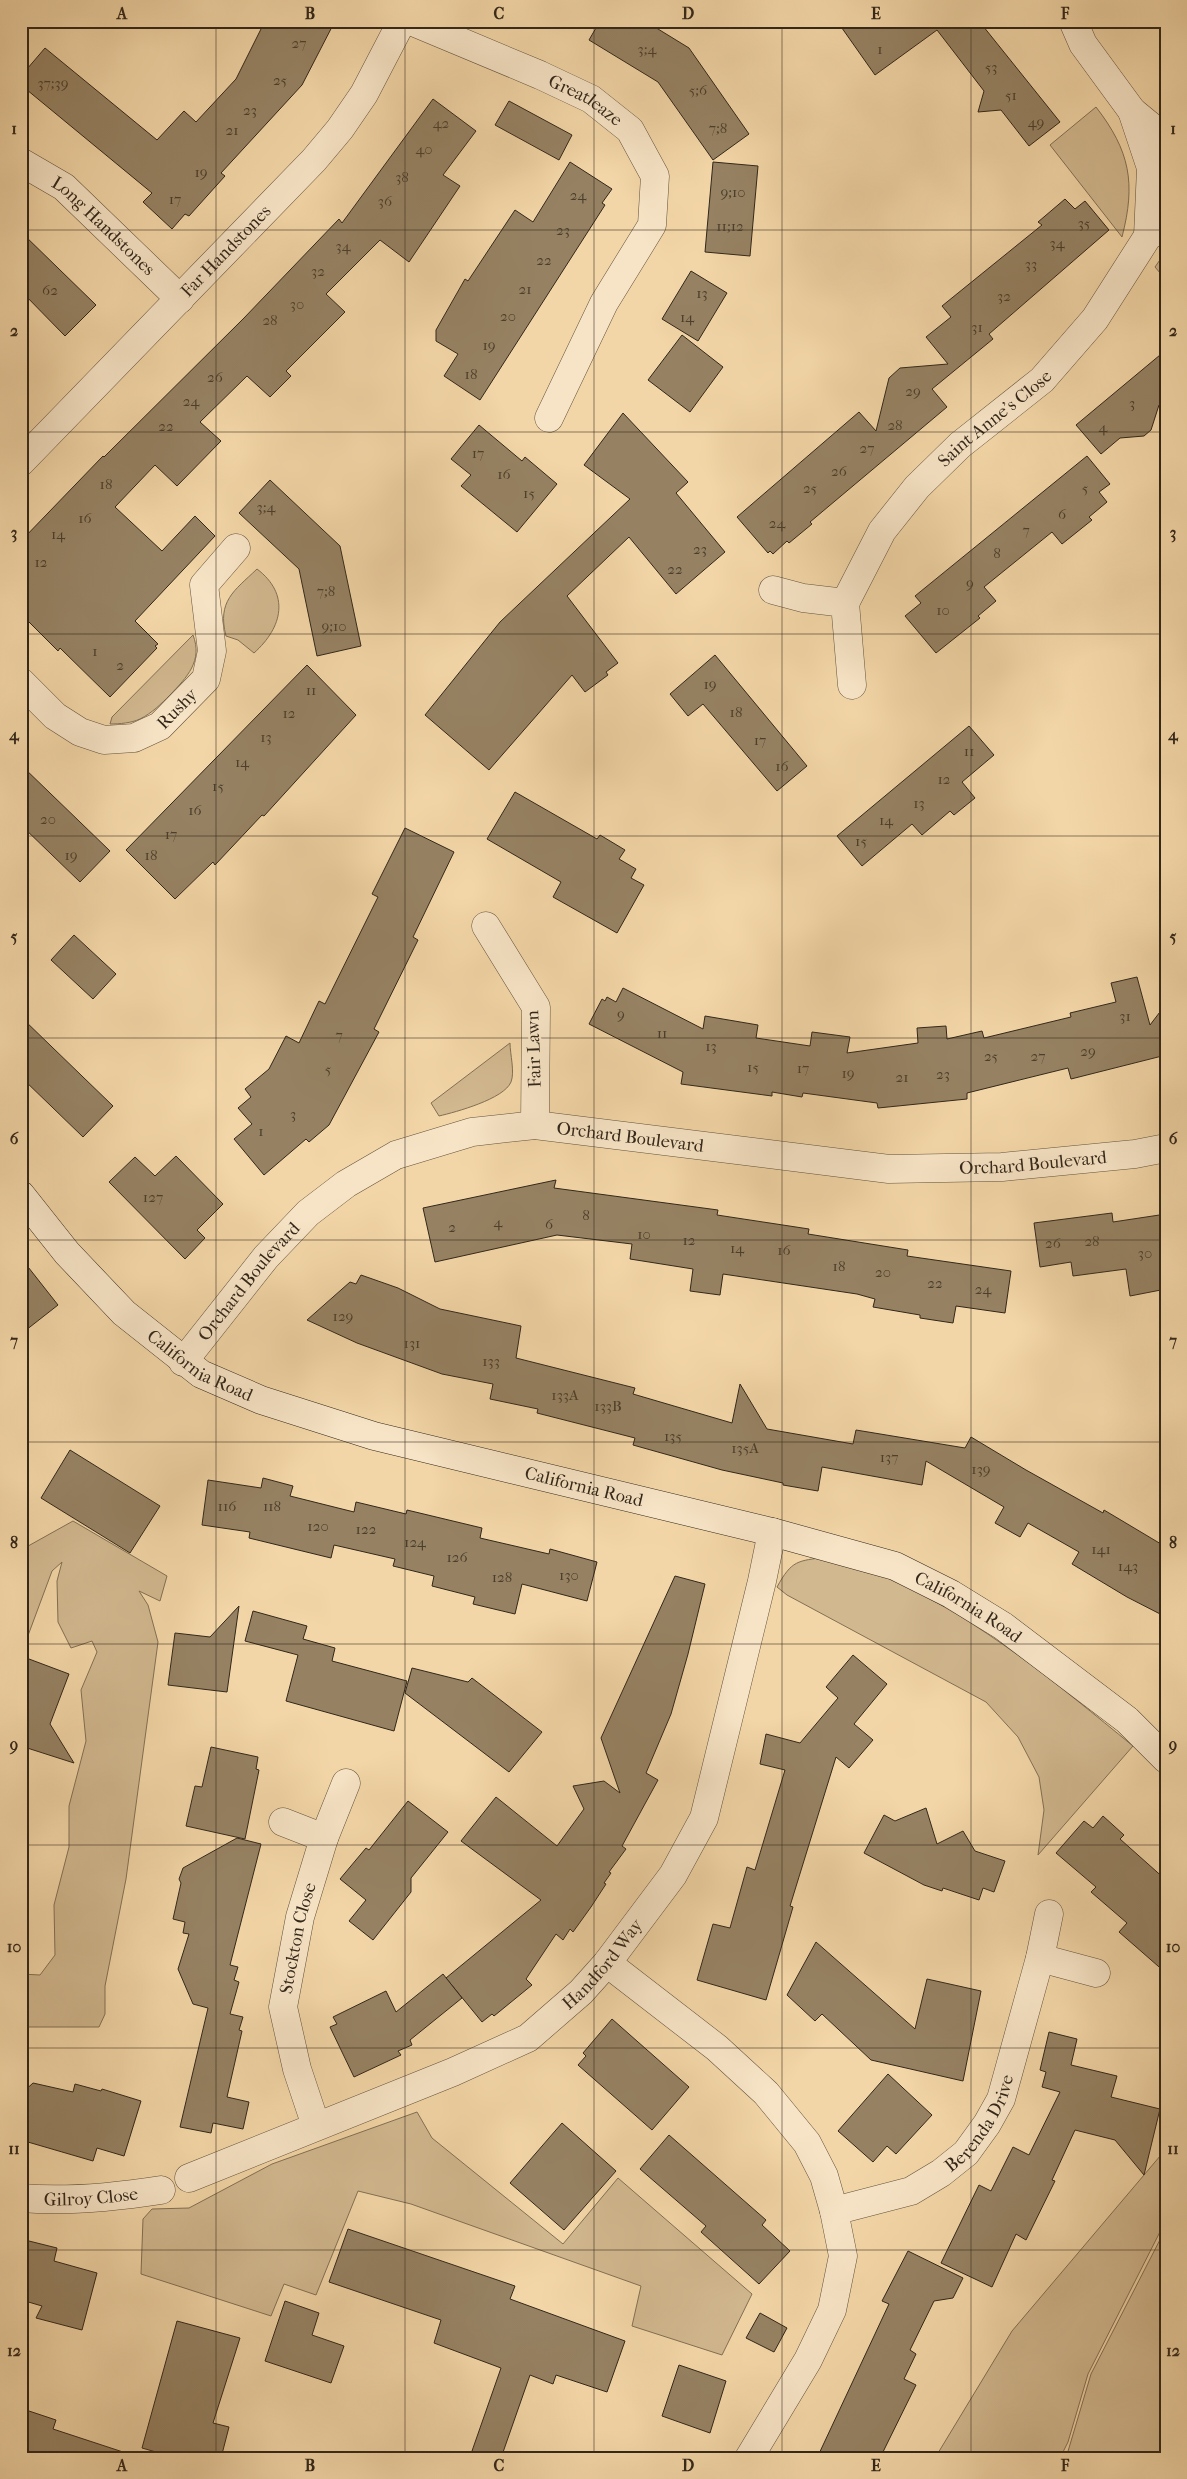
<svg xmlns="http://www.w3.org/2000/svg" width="1187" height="2479" viewBox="0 0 1187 2479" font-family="'IM FELL French Canon',serif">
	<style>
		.green { fill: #d2b88f; stroke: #827054 }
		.building { fill: #968263; stroke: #32271a }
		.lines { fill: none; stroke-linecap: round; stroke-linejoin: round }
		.street-casing { stroke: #62533d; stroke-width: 29 }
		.secondary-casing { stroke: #32271a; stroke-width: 29 }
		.street { stroke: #f7e4c6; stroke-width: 28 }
		.secondary { stroke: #f7e4c6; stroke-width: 28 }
		.grid { fill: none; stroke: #32271a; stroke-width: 1; stroke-opacity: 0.55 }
		.labels { text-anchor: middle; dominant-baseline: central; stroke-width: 4.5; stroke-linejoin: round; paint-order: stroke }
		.number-label { font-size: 15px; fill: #4b3e2c }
		.street-label { font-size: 18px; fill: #32271a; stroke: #f7e4c6 }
		.neatline { fill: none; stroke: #32271a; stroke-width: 2 }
		.grid-label { font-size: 16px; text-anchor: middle; font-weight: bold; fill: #32271a }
	</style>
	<rect width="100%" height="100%" fill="#f3d6a7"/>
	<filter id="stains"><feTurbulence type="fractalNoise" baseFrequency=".004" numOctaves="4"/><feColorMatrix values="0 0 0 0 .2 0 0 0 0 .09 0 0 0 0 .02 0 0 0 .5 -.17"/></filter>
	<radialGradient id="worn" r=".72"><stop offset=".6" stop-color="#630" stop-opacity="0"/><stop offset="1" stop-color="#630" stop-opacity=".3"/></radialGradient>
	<!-- green -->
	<g class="green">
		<path d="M1096 107C1130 151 1136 183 1122 237L1050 145Z"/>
		<path d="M1166 251V280L1155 267Z"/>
		<path d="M257 569C290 594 283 627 254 653L238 640 226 636C217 601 234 591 257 569Z"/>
		<path d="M193 635C203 661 187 677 170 695 161 704 152 713 140 719 131 723 120 724 110 724L112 717Z"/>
		<path d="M510 1043C510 1054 515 1072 511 1082 504 1099 456 1112 439 1116L431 1103Z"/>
		<path d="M73 1521 167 1576 160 1601 139 1591 148 1605 158 1642 126 1879 105 1986V2014L99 2027H21V1974L40 1975 55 1955 54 1905 69 1847V1806L86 1741 81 1690 97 1652 92 1641 71 1648 58 1622 57 1581 62 1562 52 1571 23 1649H21V1550Z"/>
		<path d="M827 1557C848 1565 871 1570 892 1580 981 1620 1057 1684 1133 1746L1038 1855 1044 1810 1039 1777 1018 1737 986 1702 787 1595 777 1587C792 1560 797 1561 827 1557Z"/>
		<path d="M417 2112 432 2138 563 2244 618 2178 752 2294 722 2355 632 2326 641 2286 411 2204 358 2191 316 2295 284 2284 271 2316 141 2274 143 2219 152 2209 189 2208 272 2164Z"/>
		<path d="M1166 2149V2220L1088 2374 1068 2442 1060 2458H935L1012 2331Z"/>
		<path d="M1166 2228V2458H1066L1091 2374Z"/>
	</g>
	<!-- building -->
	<g class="building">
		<path d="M265 21H335L302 85 221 173 225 176 189 216 185 214 172 229 143 202 152 193 21 85V76L45 48 157 140 184 111 196 122 236 79Z"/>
		<path d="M600 21H645L689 48 749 134 713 160 658 82 589 40Z"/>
		<path d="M837 21H979L1060 122 1029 146 1001 110 978 112 984 91 937 30 875 75Z"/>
		<path d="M433 99 476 131 443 175 460 186 409 262 380 240 326 294 345 312 286 371 291 376 270 397 247 376 200 422 221 441 177 486 155 465 115 507 162 551 195 516 215 536 135 621 158 644 155 646 157 648 110 697 60 648 58 651 21 614V541L103 456 104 457 244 318 339 219 342 223Z"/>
		<path d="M509 101 572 135 559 160 495 125Z"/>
		<path d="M570 162 612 189 602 203 605 205 480 400 444 376 458 354 436 341V330L465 279 468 281 515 210 533 222Z"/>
		<path d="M713 162 758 166 750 256 705 252Z"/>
		<path d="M1065 199 1075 209 1085 201 1109 230 989 334 993 339 932 389 947 407 810 522 812 524 789 543 787 541 773 554 770 551 768 553 737 517 859 412 876 431 889 378 900 368 948 364 926 337 951 317 942 306 1042 225 1038 222Z"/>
		<path d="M21 232 96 305 65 336 21 291Z"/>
		<path d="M691 271 727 293 698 341 662 319Z"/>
		<path d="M682 335 723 367 690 412 648 380Z"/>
		<path d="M1166 350V400L1159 405 1151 430 1144 436 1120 438 1101 454 1076 425Z"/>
		<path d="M623 413 688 482 676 493 725 552 676 594 629 537 567 596 618 663 606 672 608 675 585 692 572 675 489 770 425 715 500 622 630 499 584 465Z"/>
		<path d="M479 425 522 461 525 457 557 484 517 532 461 486 471 475 451 459Z"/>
		<path d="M1087 456 1110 484 1099 492 1107 502 1089 517 1092 520 1062 544 1052 532 984 587 996 601 978 616 980 618 936 653 905 616 921 603 915 596Z"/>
		<path d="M270 480 340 546 361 646 317 656 299 569 239 513Z"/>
		<path d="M715 655 807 766 777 791 703 704 688 716 670 694Z"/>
		<path d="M307 665 356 715 264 816 262 815 215 865 213 862 175 899 126 850Z"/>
		<path d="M969 726 994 755 962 782 975 798 954 815 950 811 922 835 912 824 862 866 837 836Z"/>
		<path d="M21 765 110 851 80 882 21 825Z"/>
		<path d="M515 792 597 839 600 835 625 850 619 859 636 869 631 878 644 885 617 933 553 897 561 882 487 839Z"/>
		<path d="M405 828 454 852 413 937 418 940 374 1029 379 1032 329 1125 309 1142 306 1139 264 1175 234 1139 252 1124 238 1108 251 1097 245 1089 269 1069 286 1036 299 1043 319 1001 325 1004 378 897 372 894Z"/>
		<path d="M74 935 116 974 93 999 51 960Z"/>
		<path d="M1137 977 1150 1025 1166 1004V1055L1071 1079 1068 1068 967 1093V1099L878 1108 877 1103 803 1093 802 1097 772 1092V1096L681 1084 683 1072 589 1024 602 999 605 1001 607 997 616 1002 623 988 703 1029 705 1016 758 1025 756 1038 810 1046 812 1032 850 1037 847 1053 918 1043 917 1028 946 1026 947 1039 982 1031 984 1038 1071 1017 1070 1013 1116 1002 1111 983Z"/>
		<path d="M21 1017 113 1106 83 1137 21 1077Z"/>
		<path d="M176 1156 223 1204 197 1230 205 1238 185 1259 109 1182 135 1157 155 1176Z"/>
		<path d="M556 1180 554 1188 718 1210 717 1215 809 1229 808 1234 908 1250 907 1256 1011 1271 1005 1313 956 1306 953 1323 920 1318V1315L873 1307 875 1299 857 1294 723 1274 720 1295 690 1291 693 1269 630 1259 632 1244 557 1235 435 1262 423 1208Z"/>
		<path d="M1112 1213 1113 1222 1166 1214V1289L1130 1296 1126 1269 1073 1276 1071 1262 1040 1267 1034 1223Z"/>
		<path d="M21 1258 58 1305 21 1334Z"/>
		<path d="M361 1275 398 1288 440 1309 521 1326 516 1358 635 1388 633 1394 732 1423 740 1384 767 1429 853 1444 856 1430 965 1448 971 1437 1026 1470 1103 1513 1104 1510 1166 1547V1617L1127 1597 1072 1564 1079 1552 1028 1523 1020 1537 995 1523 1004 1507 926 1461 922 1485 822 1467 818 1491 783 1485V1483L722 1470 633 1445 635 1438 537 1413 538 1409 490 1399 493 1384 442 1374 357 1343 307 1320 350 1282 356 1284Z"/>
		<path d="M70 1450 160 1506 130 1553 41 1498Z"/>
		<path d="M263 1478 293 1486 290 1496 354 1512 356 1502 406 1514 407 1510 482 1528 480 1538 549 1554 550 1549 597 1562 587 1601 522 1584 515 1614 473 1604 475 1597 432 1586 434 1576 393 1566 395 1559 334 1545 331 1558 249 1538 250 1532 202 1525 208 1480 261 1488Z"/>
		<path d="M675 1576 705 1584 688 1654 671 1714 646 1773 658 1780 622 1846 626 1849 609 1872 611 1873 604 1883 606 1884 591 1907 573 1932 570 1929 563 1940 556 1934 526 1979 532 1985 494 2016 492 2014 482 2022 446 1978 541 1900 461 1841 496 1797 557 1846 584 1809 573 1786 604 1781 620 1793 601 1738Z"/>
		<path d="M239 1606 227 1692 168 1685 175 1633 210 1637Z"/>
		<path d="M253 1611 307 1626 303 1639 335 1648 332 1661 407 1681 394 1731 286 1701 298 1655 245 1641Z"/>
		<path d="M853 1655 887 1684 854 1724 873 1740 849 1768 836 1757 790 1906 793 1907 766 2000 697 1980 713 1924 730 1928 747 1867 755 1870 785 1770 760 1764 766 1734 800 1743 838 1698 826 1687Z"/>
		<path d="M21 1656 69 1674 50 1724 74 1763 21 1746Z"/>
		<path d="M412 1668 468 1682 472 1678 542 1732 509 1772 405 1693Z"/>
		<path d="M211 1747 258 1757 256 1769 259 1770 245 1839 186 1826 195 1786 202 1787Z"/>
		<path d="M408 1801 448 1832 411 1878V1892L373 1940 349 1921 366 1900 340 1879 366 1848 369 1850Z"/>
		<path d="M926 1808 937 1844 963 1831 975 1851 1005 1861 994 1892 983 1888 979 1900 943 1888 942 1891 924 1885 864 1853 884 1815 895 1821Z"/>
		<path d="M1103 1816 1124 1835 1120 1839 1166 1880V1973L1119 1932 1127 1923 1091 1892 1096 1887 1056 1853 1084 1821 1093 1828Z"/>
		<path d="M237 1838 261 1844 230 1965 238 1967 234 1980 239 1982 230 2014 243 2017 239 2030 242 2031 227 2097 249 2102 243 2129 213 2123 211 2133 180 2127 208 2008 193 2004 178 1969 189 1934 183 1933 185 1922 173 1919 181 1883 179 1879 183 1868Z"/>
		<path d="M816 1942 915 2029 927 1979 981 1991 963 2081 871 2060 822 2014 815 2021 787 1995Z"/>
		<path d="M443 1974 462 1998 410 2040 412 2045 398 2051 401 2055 354 2077 330 2027 337 2024 333 2017 386 1991 396 2012Z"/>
		<path d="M612 2019 689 2087 652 2130 578 2065 586 2056 583 2053Z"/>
		<path d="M1049 2032 1077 2039 1071 2065 1117 2076 1111 2097 1160 2109 1144 2175 1115 2140 1075 2130 1052 2180 1055 2181 1026 2240 1016 2234 992 2287 941 2263 979 2185 991 2191 1013 2147 1029 2155 1060 2092 1042 2087 1046 2072 1040 2070Z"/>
		<path d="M888 2074 932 2115 896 2154 887 2146 873 2162 838 2131Z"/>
		<path d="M33 2083 73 2092 75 2084 101 2091 102 2089 141 2101 124 2156 97 2148 93 2161 21 2140V2094Z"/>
		<path d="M562 2123 616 2171 564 2230 510 2183Z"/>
		<path d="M669 2135 766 2220 762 2225 790 2251 759 2284 701 2232 706 2226 640 2169Z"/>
		<path d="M348 2229 515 2286 510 2299 625 2341 607 2392 556 2375 553 2384 530 2375 501 2458H490L472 2451 501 2368 434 2343 441 2320 329 2282Z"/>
		<path d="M21 2239 57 2248 54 2261 97 2273 82 2330 36 2318 42 2306 25 2301 28 2290 21 2289Z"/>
		<path d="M908 2251 963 2278 953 2298 934 2301 910 2350 916 2354 904 2379 916 2385 880 2458H817L889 2304 882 2301Z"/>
		<path d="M285 2301 319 2313 312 2335 344 2346 331 2383 265 2361Z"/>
		<path d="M760 2313 787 2328 774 2352 746 2338Z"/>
		<path d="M177 2321 240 2338 213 2423 229 2427 221 2458H177L142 2448Z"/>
		<path d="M679 2365 726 2381 710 2433 662 2416Z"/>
		<path d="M26 2410 56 2420 53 2429 123 2452 122 2458H21V2426Z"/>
	</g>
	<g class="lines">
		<defs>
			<g id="street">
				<path id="s1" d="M411 21 540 75 591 99 630 130 655 176 652 225 604 303 549 418"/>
				<path d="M1073 21 1083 44 1132 111 1166 139"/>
				<path d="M1132 111 1151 168 1148 236"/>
				<path id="s2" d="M21 162 64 187 180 299"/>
				<path id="s3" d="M21 462 314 160 340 129 364 94 402 21"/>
				<path d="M773 590 803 598 845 603 852 685"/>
				<path id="s4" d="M845 603 882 531 917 487 960 445 1042 380 1095 319 1148 236 1166 226"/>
				<path id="s5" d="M21 682 55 716 80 732 104 740 134 738 160 726 206 679 212 651 204 585 236 548"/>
				<path d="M486 926 536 1007 535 1125"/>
				<path id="s6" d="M183 1362 266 1257 308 1213 346 1184 396 1155 472 1132 535 1125 889 1169 1002 1167 1135 1154 1166 1148"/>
				<path d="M283 1822 324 1838"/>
				<path d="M1040 1958 1096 1973"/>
				<path d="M607 1963 717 2048 766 2093 807 2143 824 2176 834 2211 843 2256 832 2310 808 2360 749 2458"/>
				<path id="s7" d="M316 2126 297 2069 283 2007 300 1917 324 1838 346 1783"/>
				<path id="s8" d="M189 2178 453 2072 528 2038 581 1992 607 1963 673 1875 704 1818 762 1581 772 1532"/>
				<path id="s9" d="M21 2198C67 2202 116 2197 161 2190"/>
				<path id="s10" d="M834 2211 911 2191 941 2173 966 2153 987 2124 1001 2099 1040 1958 1049 1914"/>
			</g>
			<g id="secondary">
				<path id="s11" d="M21 1195 67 1253 124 1313 201 1374 261 1400 374 1436 772 1532 895 1566 951 1594 1003 1626 1127 1720 1166 1759"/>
			</g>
		</defs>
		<!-- street casing -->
		<use href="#street" class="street-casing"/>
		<!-- secondary casing -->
		<use href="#secondary" class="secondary-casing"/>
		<!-- street -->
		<use href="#street" class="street"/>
		<!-- secondary -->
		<use href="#secondary" class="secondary"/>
	</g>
	<!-- grid -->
	<path class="grid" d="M216 21V2458M405 21V2458M594 21V2458M782 21V2458M971 21V2458M21 230H1166M21 432H1166M21 634H1166M21 836H1166M21 1038H1166M21 1240H1166M21 1442H1166M21 1644H1166M21 1845H1166M21 2048H1166M21 2250H1166"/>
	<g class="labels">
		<!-- number labels -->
		<g class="number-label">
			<text x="299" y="43">27</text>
			<text x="647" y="49">3;4</text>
			<text x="880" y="49">1</text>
			<text x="991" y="67">53</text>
			<text x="280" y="80">25</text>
			<text x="53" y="83">37;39</text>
			<text x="698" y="90">5;6</text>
			<text x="1011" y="95">51</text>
			<text x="250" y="110">23</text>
			<text x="1036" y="122">49</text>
			<text x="441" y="123">42</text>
			<text x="718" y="128">7;8</text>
			<text x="232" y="130">21</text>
			<text x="424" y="149">40</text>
			<text x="201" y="172">19</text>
			<text x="402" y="177">38</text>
			<text x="733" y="192">9;10</text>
			<text x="578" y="195">24</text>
			<text x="175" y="199">17</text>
			<text x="385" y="201">36</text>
			<text x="1084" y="223">35</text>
			<text x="730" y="226">11;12</text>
			<text x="563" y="230">23</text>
			<text x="1057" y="243">34</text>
			<text x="343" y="246">34</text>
			<text x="544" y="260">22</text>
			<text x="1031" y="264">33</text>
			<text x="318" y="271">32</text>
			<text x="525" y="289">21</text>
			<text x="50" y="290">62</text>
			<text x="702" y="293">13</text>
			<text x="1004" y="296">32</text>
			<text x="297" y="304">30</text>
			<text x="508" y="316">20</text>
			<text x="687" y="317">14</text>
			<text x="270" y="320">28</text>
			<text x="977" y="327">31</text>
			<text x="489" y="345">19</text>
			<text x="471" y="374">18</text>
			<text x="215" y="377">26</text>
			<text x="913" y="391">29</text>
			<text x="191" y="401">24</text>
			<text x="1132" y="403">3</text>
			<text x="895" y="425">28</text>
			<text x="166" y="426">22</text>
			<text x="1103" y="427">4</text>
			<text x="867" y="448">27</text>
			<text x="478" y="453">17</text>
			<text x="839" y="471">26</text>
			<text x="504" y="474">16</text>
			<text x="106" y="484">18</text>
			<text x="810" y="488">25</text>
			<text x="1085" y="488">5</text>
			<text x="529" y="493">15</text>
			<text x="266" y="507">3;4</text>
			<text x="1062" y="514">6</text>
			<text x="85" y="518">16</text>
			<text x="777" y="523">24</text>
			<text x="1026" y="530">7</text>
			<text x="58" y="534">14</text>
			<text x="700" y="549">23</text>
			<text x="997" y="553">8</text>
			<text x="41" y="562">12</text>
			<text x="675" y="569">22</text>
			<text x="970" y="583">9</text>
			<text x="326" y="591">7;8</text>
			<text x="943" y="610">10</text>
			<text x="334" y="626">9;10</text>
			<text x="95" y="651">1</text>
			<text x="120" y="665">2</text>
			<text x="710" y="684">19</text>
			<text x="311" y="690">11</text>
			<text x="736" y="712">18</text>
			<text x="289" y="713">12</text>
			<text x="266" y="737">13</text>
			<text x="760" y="740">17</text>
			<text x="969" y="751">11</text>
			<text x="242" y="762">14</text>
			<text x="782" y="766">16</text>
			<text x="944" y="779">12</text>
			<text x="218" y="786">15</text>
			<text x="919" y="803">13</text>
			<text x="195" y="810">16</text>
			<text x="48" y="819">20</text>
			<text x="886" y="820">14</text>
			<text x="171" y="834">17</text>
			<text x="861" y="841">15</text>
			<text x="71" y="855">19</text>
			<text x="151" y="855">18</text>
			<text x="621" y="1014">9</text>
			<text x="1125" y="1016">31</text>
			<text x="662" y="1033">11</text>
			<text x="339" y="1035">7</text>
			<text x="711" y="1046">13</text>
			<text x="1088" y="1051">29</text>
			<text x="991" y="1056">25</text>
			<text x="1038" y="1056">27</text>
			<text x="753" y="1067">15</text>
			<text x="803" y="1068">17</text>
			<text x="328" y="1069">5</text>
			<text x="848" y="1073">19</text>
			<text x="943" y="1074">23</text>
			<text x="902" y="1077">21</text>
			<text x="293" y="1114">3</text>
			<text x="261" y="1131">1</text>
			<text x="153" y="1197">127</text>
			<text x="586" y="1215">8</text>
			<text x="498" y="1222">4</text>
			<text x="549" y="1224">6</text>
			<text x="452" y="1227">2</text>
			<text x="644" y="1234">10</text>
			<text x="689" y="1240">12</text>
			<text x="1092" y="1241">28</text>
			<text x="1053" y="1243">26</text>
			<text x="737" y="1248">14</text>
			<text x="784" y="1250">16</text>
			<text x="1145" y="1253">30</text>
			<text x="839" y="1266">18</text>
			<text x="883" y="1272">20</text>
			<text x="935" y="1283">22</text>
			<text x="983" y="1289">24</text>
			<text x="343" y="1316">129</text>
			<text x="412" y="1343">131</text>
			<text x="491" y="1361">133</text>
			<text x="565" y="1395">133A</text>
			<text x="608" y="1406">133B</text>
			<text x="673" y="1436">135</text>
			<text x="745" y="1448">135A</text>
			<text x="889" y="1457">137</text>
			<text x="981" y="1469">139</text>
			<text x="227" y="1506">116</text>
			<text x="272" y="1506">118</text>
			<text x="318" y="1526">120</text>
			<text x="366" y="1529">122</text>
			<text x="415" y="1542">124</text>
			<text x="1101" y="1549">141</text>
			<text x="457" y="1557">126</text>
			<text x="1128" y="1566">143</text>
			<text x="569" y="1575">130</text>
			<text x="502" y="1577">128</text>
		</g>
		<!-- street labels -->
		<g class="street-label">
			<text stroke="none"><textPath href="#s1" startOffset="192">Greatleaze</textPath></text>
			<text stroke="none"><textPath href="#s2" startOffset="105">Long Handstones</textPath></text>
			<text stroke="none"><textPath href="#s3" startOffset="294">Far Handstones</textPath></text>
			<text stroke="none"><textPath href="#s4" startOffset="241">Saint Anne's Close</textPath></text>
			<text stroke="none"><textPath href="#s5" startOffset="186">Rushy</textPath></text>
			<text transform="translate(534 1049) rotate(-92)">Fair Lawn</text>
			<text stroke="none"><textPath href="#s6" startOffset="539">Orchard Boulevard</textPath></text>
			<text stroke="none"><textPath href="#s6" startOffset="944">Orchard Boulevard</textPath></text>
			<text stroke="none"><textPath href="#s6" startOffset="104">Orchard Boulevard</textPath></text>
			<text stroke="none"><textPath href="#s11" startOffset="250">California Road</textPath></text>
			<text stroke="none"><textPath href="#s11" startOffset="655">California Road</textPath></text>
			<text stroke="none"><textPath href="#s11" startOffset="1060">California Road</textPath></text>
			<text stroke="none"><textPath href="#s7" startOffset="194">Stockton Close</textPath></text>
			<text stroke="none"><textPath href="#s8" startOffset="472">Handford Way</textPath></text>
			<text stroke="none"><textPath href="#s10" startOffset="179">Berenda Drive</textPath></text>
			<text stroke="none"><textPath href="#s9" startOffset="70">Gilroy Close</textPath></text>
		</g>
	</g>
	<!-- margin -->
	<rect width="1187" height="2479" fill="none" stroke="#f3d6a7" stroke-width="55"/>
	<rect x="28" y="28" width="1132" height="2424" class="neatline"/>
	<g class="grid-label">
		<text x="122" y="19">A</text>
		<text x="310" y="19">B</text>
		<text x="499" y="19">C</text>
		<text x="688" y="19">D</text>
		<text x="876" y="19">E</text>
		<text x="1065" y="19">F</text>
		<text x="14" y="134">1</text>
		<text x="1173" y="134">1</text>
		<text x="14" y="336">2</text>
		<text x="1173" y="336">2</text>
		<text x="14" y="538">3</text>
		<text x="1173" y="538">3</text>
		<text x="14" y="740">4</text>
		<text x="1173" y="740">4</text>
		<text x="14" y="942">5</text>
		<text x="1173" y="942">5</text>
		<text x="14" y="1144">6</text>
		<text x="1173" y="1144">6</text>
		<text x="14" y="1346">7</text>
		<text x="1173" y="1346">7</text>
		<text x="14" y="1548">8</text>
		<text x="1173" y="1548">8</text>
		<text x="14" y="1750">9</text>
		<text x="1173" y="1750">9</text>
		<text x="14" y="1952">10</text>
		<text x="1173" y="1952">10</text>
		<text x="14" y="2154">11</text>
		<text x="1173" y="2154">11</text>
		<text x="14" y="2356">12</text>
		<text x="1173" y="2356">12</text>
		<text x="122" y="2471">A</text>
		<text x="310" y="2471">B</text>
		<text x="499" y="2471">C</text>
		<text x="688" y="2471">D</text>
		<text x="876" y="2471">E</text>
		<text x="1065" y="2471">F</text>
	</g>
	<rect width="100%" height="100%" filter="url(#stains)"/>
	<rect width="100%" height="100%" fill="url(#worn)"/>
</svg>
